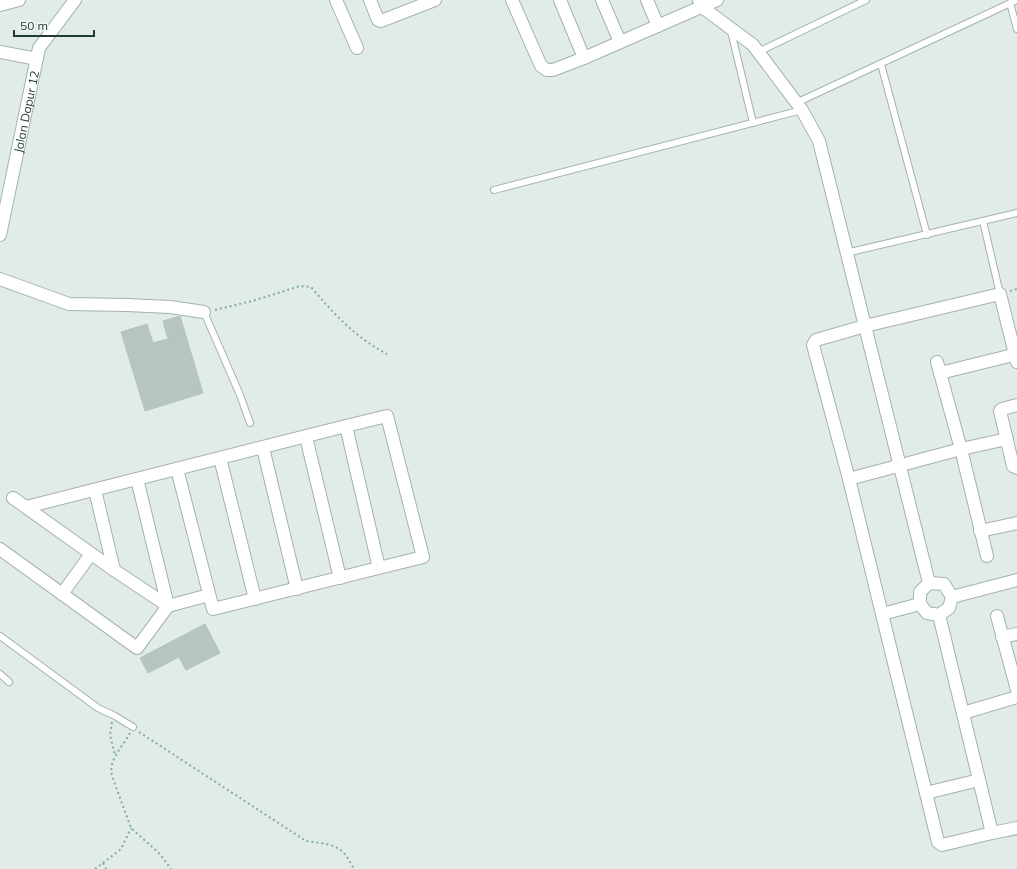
<svg xmlns="http://www.w3.org/2000/svg" width="1017" height="869" viewBox="0 0 1017 869" font-family="Mulish,sans-serif">
	<style>
		.building { fill: #b7c5c1; stroke: #b4c4bf }
		.lines { fill: none; stroke-linecap: round; stroke-linejoin: round }
		.lane-casing { stroke: #a4b2ae; stroke-width: 8 }
		.street-casing { stroke: #a4b2ae; stroke-width: 14 }
		.secondary-casing { stroke: #a1b6b0; stroke-width: 14 }
		.path { stroke: #84aca4; stroke-width: 2; stroke-dasharray: 2 3; stroke-linecap: butt }
		.lane { stroke: #fff; stroke-width: 6 }
		.street { stroke: #fff; stroke-width: 12 }
		.secondary { stroke: #fff; stroke-width: 12 }
		.labels { text-anchor: middle; dominant-baseline: central; stroke-width: 3; stroke-linejoin: round; paint-order: stroke }
		.street-label { font-size: 12px; fill: #233a36; stroke: #f1f7f5 }
	</style>
	<rect width="100%" height="100%" fill="#e1ebe7"/>
	<!-- building -->
	<g class="building">
		<path d="M180 316 203 393 145 411 121 332 147 324 153 343 168 339 163 321Z"/>
		<path d="M205 624 220 653 186 670 179 657 148 673 140 658Z"/>
	</g>
	<g class="lines">
		<defs>
			<g id="lane">
				<path d="M1010 3 1017 29"/>
				<path d="M731 31 753 123"/>
				<path d="M758 52 866 0"/>
				<path d="M881 64 927 235"/>
				<path d="M796 103 1017 0"/>
				<path d="M494 190 802 110"/>
				<path d="M983 221 1000 294"/>
				<path d="M846 253 1017 213"/>
				<path d="M204 312 240 395 250 423"/>
				<path d="M0 636 98 708 115 716 133 727"/>
				<path d="M0 674 9 682"/>
			</g>
			<g id="street">
				<path d="M336 0 357 48"/>
				<path d="M370 0 378 20 381 21 435 0"/>
				<path d="M512 0 541 66 547 70H553L584 58 717 0"/>
				<path d="M560 0 584 58"/>
				<path d="M602 0 620 42"/>
				<path d="M647 0 658 26"/>
				<path d="M699 0 702 7 753 45 802 110 819 141 865 326 816 340 813 345 849 479 882 614 920 604"/>
				<path d="M0 5 19 0"/>
				<path d="M0 52 37 59"/>
				<path d="M0 279 69 304 127 305 170 307 204 312"/>
				<path d="M937 362 961 449 987 556"/>
				<path d="M940 373 1017 354"/>
				<path d="M1017 405 1002 409 1000 411 1013 466 1017 468"/>
				<path d="M306 437 340 578"/>
				<path d="M263 448 297 589"/>
				<path d="M220 458 255 599"/>
				<path d="M177 469 213 609C283 592 353 575 423 557L387 416 346 426 379 568"/>
				<path d="M137 479 168 606"/>
				<path d="M849 479 961 449 1007 439"/>
				<path d="M95 490 114 570"/>
				<path d="M13 498 114 570 168 606"/>
				<path d="M26 507 346 426"/>
				<path d="M980 531 1017 523"/>
				<path d="M0 549 137 648 168 606 209 595"/>
				<path d="M929 583 865 326 1000 294 1017 362"/>
				<path d="M929 583 944 584 952 597 949 608 939 615 927 613 920 604V592Z"/>
				<path d="M62 594 91 554"/>
				<path d="M952 597 1017 580"/>
				<path d="M882 614 938 842 942 845 992 833"/>
				<path d="M939 615 992 833 1017 828"/>
				<path d="M997 616 1017 690"/>
				<path d="M1002 637 1017 634"/>
				<path d="M963 713 1017 697"/>
				<path d="M926 793 979 780"/>
			</g>
			<g id="secondary">
				<path id="s1" d="M0 235 39 48 75 0"/>
			</g>
		</defs>
		<!-- lane casing -->
		<use href="#lane" class="lane-casing"/>
		<!-- street casing -->
		<use href="#street" class="street-casing"/>
		<!-- secondary casing -->
		<use href="#secondary" class="secondary-casing"/>
		<!-- path -->
		<g class="path">
			<path d="M1010 291 1017 289"/>
			<path d="M215 310 256 300 300 286 311 287C334 314 355 337 387 354"/>
			<path d="M112 722 110 735 115 755"/>
			<path d="M139 732 306 841C319 843 334 843 344 853 348 858 351 864 354 869"/>
			<path d="M130 733C123 747 108 759 112 776L131 828 160 854 171 869"/>
			<path d="M103 863 106 869"/>
			<path d="M95 869 116 853 121 849 131 828"/>
		</g>
		<!-- lane -->
		<use href="#lane" class="lane"/>
		<!-- street -->
		<use href="#street" class="street"/>
		<!-- secondary -->
		<use href="#secondary" class="secondary"/>
	</g>
	<g class="labels">
		<!-- street labels -->
		<g class="street-label">
			<text stroke="none"><textPath href="#s1" startOffset="126">Jalan Dapur 12</textPath></text>
		</g>
	</g>
	<!-- scale -->
	<path d="M14 30v6h80v-6" fill="none" stroke="#233a36" stroke-width="2"/>
	<text x="20" y="30" font-size="12" fill="#233a36" stroke="#f1f7f5" stroke-width="3" paint-order="stroke">50 m</text>
</svg>
